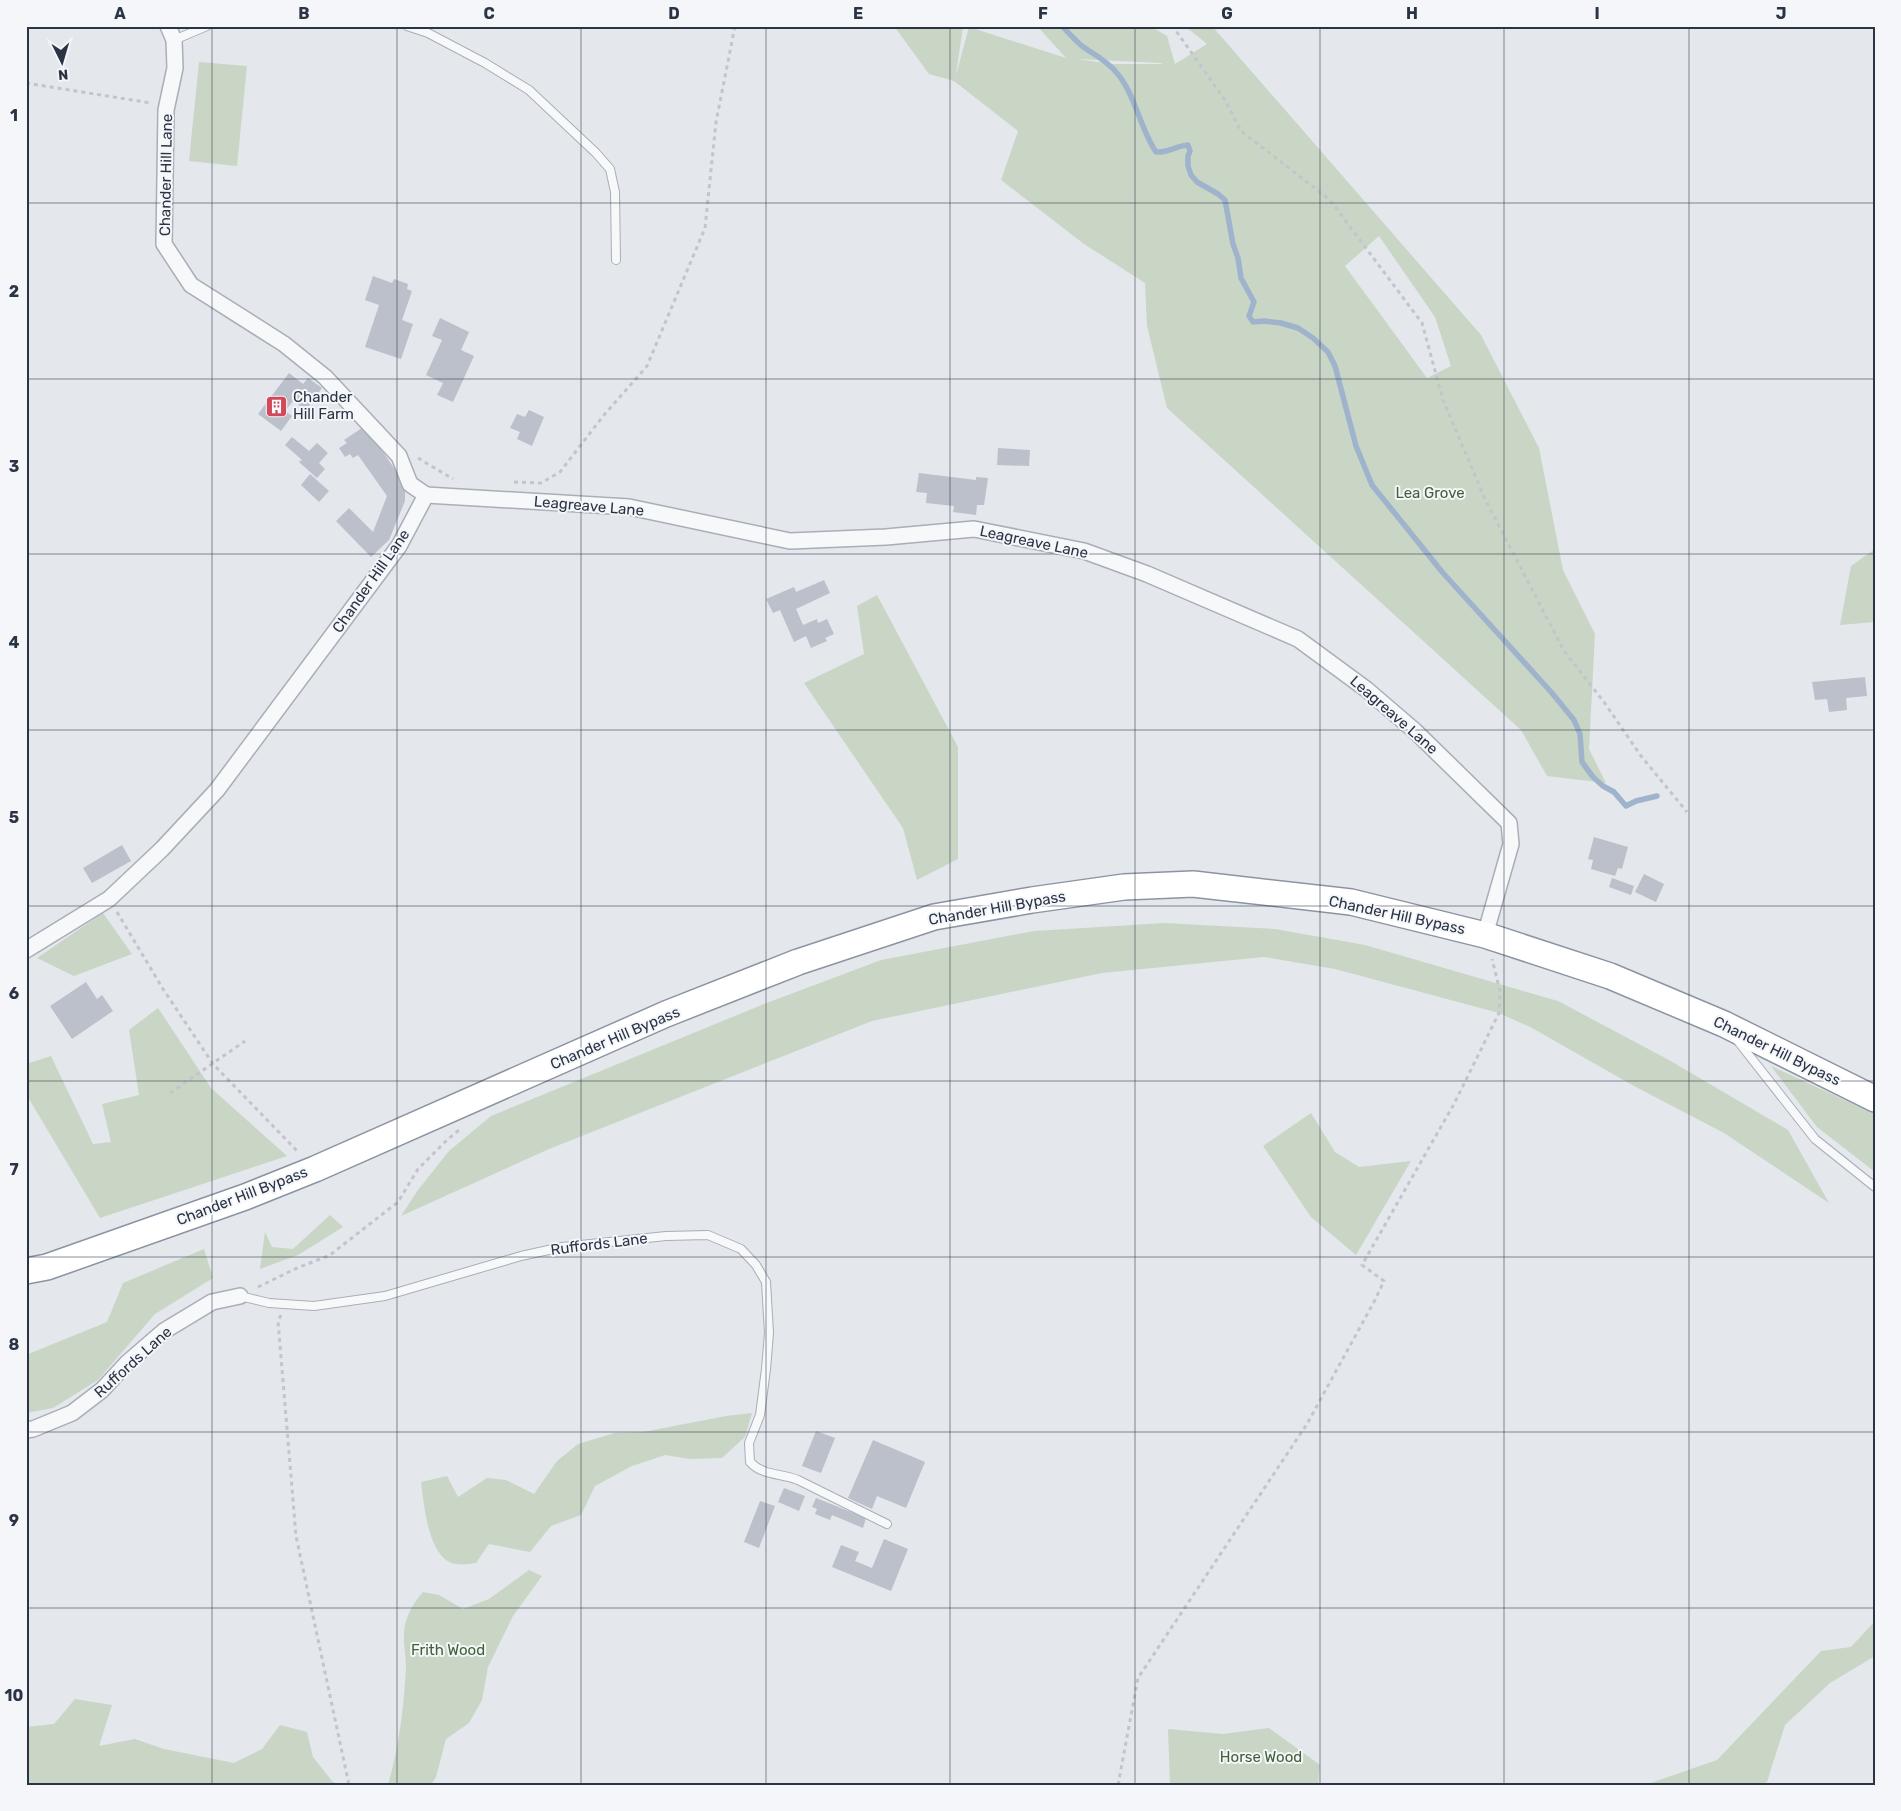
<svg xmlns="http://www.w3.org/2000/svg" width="1901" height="1811" viewBox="0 0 1901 1811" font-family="Rubik,sans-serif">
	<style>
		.green { fill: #c9d6c5; fill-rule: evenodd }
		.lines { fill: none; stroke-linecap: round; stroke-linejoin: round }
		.stream { stroke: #9fb4cc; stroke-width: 5.5 }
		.building { fill: #bbc0ca }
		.service-casing { stroke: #a9aeb7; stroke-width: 10 }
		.minor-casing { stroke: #a9aeb7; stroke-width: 18 }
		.trunk-casing { stroke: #8b94a3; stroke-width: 28 }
		.path { stroke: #c2c5cb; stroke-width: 3; stroke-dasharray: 4 4; stroke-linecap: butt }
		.service { stroke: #f7f8fa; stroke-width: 8 }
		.minor { stroke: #f7f8fa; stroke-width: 15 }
		.trunk { stroke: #fff; stroke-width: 25 }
		.grid { fill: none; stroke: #2b3445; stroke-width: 1; stroke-opacity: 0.55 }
		.labels { text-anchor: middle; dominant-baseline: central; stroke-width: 4; stroke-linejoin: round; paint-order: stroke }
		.street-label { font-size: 15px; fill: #2b3445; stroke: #f4f6f9 }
		.poi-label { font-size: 15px; fill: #2b3445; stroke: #f4f6f9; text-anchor: start }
		.park-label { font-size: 15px; fill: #3f6138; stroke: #f4f6f9 }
		.neatline { fill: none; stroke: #2b3445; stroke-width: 2 }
		.grid-label { font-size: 16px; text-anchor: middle; font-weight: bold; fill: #2b3445 }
	</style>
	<rect width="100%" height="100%" fill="#e4e7ec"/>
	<!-- green -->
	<g class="green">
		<path d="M894 26H963L956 75 969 27 1066 58 1037 26H1150L1167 36 1175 64 1207 44 1185 26H1212L1481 335 1539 448 1563 570 1595 634 1589 749 1606 783 1547 776 1521 730 1167 408 1147 326 1145 283 1084 244 1001 180 1018 131 954 81 929 74ZM1077 59 1161 63 1162 64H1112ZM1379 236 1435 317 1451 366 1427 378 1345 266Z"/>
		<path d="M199 62 247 66 237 166 189 161Z"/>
		<path d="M1875 549V622L1840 625 1851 566Z"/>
		<path d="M877 595 958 747V859L917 880 903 828 804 683 864 654 857 606Z"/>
		<path d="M103 913 132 954 74 976 37 958Z"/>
		<path d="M1164 923 1275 929 1365 945 1558 1001 1669 1060 1788 1130 1829 1203 1724 1133 1634 1086 1532 1028 1499 1013 1335 969 1264 957 1102 973 872 1021 549 1149 401 1216 418 1190 449 1151 491 1116 764 1004 881 960 1034 931Z"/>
		<path d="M158 1008 211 1088 287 1156 100 1218 26 1094V1064L51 1056 93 1144 111 1142 102 1104 139 1095 129 1030Z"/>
		<path d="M1771 1066 1875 1114V1172L1817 1127Z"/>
		<path d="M1311 1113 1335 1152 1359 1167 1411 1161 1356 1255 1311 1217 1263 1146Z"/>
		<path d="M330 1215 343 1227 298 1255 260 1269 265 1232 272 1247 293 1249Z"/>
		<path d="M204 1249 213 1278 155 1314 98 1380 53 1408 26 1413V1355L107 1322 123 1283Z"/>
		<path d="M752 1413 745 1437 722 1458 689 1459 665 1455 632 1466 595 1486 581 1515 551 1526 530 1552 489 1544 476 1563C470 1564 462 1565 456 1564 428 1560 424 1504 421 1482L447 1476 458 1497 487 1478 506 1480 534 1494 557 1461 578 1444 615 1433 643 1432 726 1416Z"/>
		<path d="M529 1570 542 1576 513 1616 488 1667 482 1700 469 1723 446 1739 436 1777 431 1785H388C399 1747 404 1707 406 1667 406 1654 402 1639 405 1625 409 1610 413 1604 423 1592L439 1595 463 1609 489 1599Z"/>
		<path d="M1875 1621V1656L1830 1683 1785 1725 1767 1782 1759 1785H1645L1717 1760 1821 1651 1851 1647Z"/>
		<path d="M75 1699 112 1705 99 1746 135 1739 164 1749 234 1763 262 1749 280 1725 307 1732 313 1757 332 1781 338 1785H26V1727L54 1724Z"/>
		<path d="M1269 1728 1320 1765 1318 1785H1170L1168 1729 1223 1734Z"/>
	</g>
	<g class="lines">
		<!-- stream -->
		<path class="stream" d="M1062 26C1069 33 1075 40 1082 46 1093 54 1107 61 1116 72 1135 93 1140 129 1156 152 1168 153 1176 146 1188 145L1190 151 1188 156V166L1191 175 1197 182 1218 194 1225 200 1233 244 1238 258 1241 278 1254 302 1249 316 1253 322 1264 321 1281 323 1298 328 1313 338 1328 352 1335 366 1356 446 1372 485 1443 573 1552 693 1574 720 1580 734 1582 762 1593 777 1603 786 1614 792 1626 806 1636 801 1657 796"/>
	</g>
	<!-- building -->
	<g class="building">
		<path d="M373 276 392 283 394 279 408 284 407 289 412 291 402 320 413 324 401 359 365 347 379 305 365 300Z"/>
		<path d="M440 318 469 332 461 350 474 356 453 402 437 395 443 383 426 375 442 340 432 336Z"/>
		<path d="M289 373 303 384 308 378 322 388 306 410 293 401 285 411 292 416 281 431 258 414Z"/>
		<path d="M529 410 544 417 532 446 517 439 520 432 510 428 517 414 525 417Z"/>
		<path d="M365 426 405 484V501L389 540 371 557 336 521 349 508 373 532 387 496 358 455 353 458 350 454 345 457 339 448 347 443 344 440Z"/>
		<path d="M292 437 309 451 317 443 328 453 319 463 325 469 317 478 299 462 302 460 285 445Z"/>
		<path d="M998 448 1030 450 1029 466 997 465Z"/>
		<path d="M919 473 976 480V477L988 478 984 505H977L976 515 953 512 954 506 926 503 927 493 916 492Z"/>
		<path d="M310 474 329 491 319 502 301 485Z"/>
		<path d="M824 580 830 593 796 609 803 625 817 619 818 623 827 619 834 634 825 638 827 641 811 648 806 636 794 642 780 610 773 613 766 599 794 587 796 592Z"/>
		<path d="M1865 677 1867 696 1846 698 1847 710 1829 712 1827 699 1815 700 1812 682Z"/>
		<path d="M1594 837 1628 847 1622 869 1618 868 1615 876 1591 869 1593 860 1588 859Z"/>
		<path d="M122 845 131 861 92 883 83 868Z"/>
		<path d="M1644 874 1664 884 1656 902 1635 892Z"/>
		<path d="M1612 878 1634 886 1631 895 1609 887Z"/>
		<path d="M86 982 97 999 102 995 113 1011 72 1039 50 1006Z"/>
		<path d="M816 1431 835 1438 821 1473 802 1466Z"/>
		<path d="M873 1440 925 1462 906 1508 877 1496 872 1509 848 1498Z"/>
		<path d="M784 1488 805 1496 799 1511 778 1502Z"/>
		<path d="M816 1498 866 1518 863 1528 832 1515 830 1520 815 1514 817 1509 812 1507Z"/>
		<path d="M760 1501 775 1506 759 1548 744 1542Z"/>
		<path d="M884 1539 908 1549 891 1591 832 1567 841 1545 859 1552 855 1561 872 1568Z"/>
	</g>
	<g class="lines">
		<defs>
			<g id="service">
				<path d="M407 26 428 33 485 63 529 90 596 153 610 169 615 192 616 260"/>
				<path d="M174 40 207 26"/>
				<path d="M1737 1040 1815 1139 1875 1187"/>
				<path d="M240 1296 269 1303 314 1306 385 1296 521 1256 562 1247 666 1236 708 1235 741 1249 756 1265 766 1282 769 1333 766 1369 760 1415 749 1443 750 1462C763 1476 781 1473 798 1480L887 1524"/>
			</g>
			<g id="minor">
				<path d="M426 495 629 507 790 541 886 537 974 529 1084 551 1147 574 1298 639 1366 689 1415 731 1509 823 1511 844 1485 935"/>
				<path d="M26 950 109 899 162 849 217 790 399 546 426 495 410 484 399 456 325 377 284 344 191 285 164 244 166 110 175 68 174 40 168 26"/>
				<path d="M26 1430 33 1429 72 1413 102 1390 127 1363 164 1331 212 1302 240 1296"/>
			</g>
			<path id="trunk" d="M26 1271 47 1267 245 1197 315 1169 666 1014 798 962 934 917 1032 900 1124 887 1193 884 1351 902 1485 935 1610 976 1724 1024 1875 1099"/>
		</defs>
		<!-- service casing -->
		<use href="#service" class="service-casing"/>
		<!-- minor casing -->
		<use href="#minor" class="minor-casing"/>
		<!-- trunk casing -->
		<use href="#trunk" class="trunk-casing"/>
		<!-- path -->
		<g class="path">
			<path d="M1171 26 1174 28 1225 100 1241 131 1330 200 1422 323 1443 400 1485 499 1564 651 1604 702 1641 756 1687 812"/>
			<path d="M26 83 151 103"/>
			<path d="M418 458 453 479"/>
			<path d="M514 482 541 483 560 472 604 415 647 366 705 228 716 122 735 26"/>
			<path d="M117 912 163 989 213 1064 299 1153"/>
			<path d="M170 1093 245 1041"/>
			<path d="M258 1287 295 1269 330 1255 398 1202 418 1169 447 1140 459 1130"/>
			<path d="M281 1315 278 1321 296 1536 349 1785"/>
			<path d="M1118 1785 1138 1678 1307 1424 1375 1300 1384 1281 1362 1265 1454 1104 1499 1013 1500 991 1492 959"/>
		</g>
		<!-- service -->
		<use href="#service" class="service"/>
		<!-- minor -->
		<use href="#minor" class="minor"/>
		<!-- trunk -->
		<use href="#trunk" class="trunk"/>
	</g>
	<!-- grid -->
	<path class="grid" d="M212 26V1785M397 26V1785M581 26V1785M766 26V1785M950 26V1785M1135 26V1785M1320 26V1785M1504 26V1785M1689 26V1785M26 203H1875M26 379H1875M26 554H1875M26 730H1875M26 906H1875M26 1081H1875M26 1257H1875M26 1432H1875M26 1608H1875"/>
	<!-- icons -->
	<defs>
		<symbol id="building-square" viewBox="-11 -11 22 22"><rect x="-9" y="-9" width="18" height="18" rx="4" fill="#d1495b" stroke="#f4f6f9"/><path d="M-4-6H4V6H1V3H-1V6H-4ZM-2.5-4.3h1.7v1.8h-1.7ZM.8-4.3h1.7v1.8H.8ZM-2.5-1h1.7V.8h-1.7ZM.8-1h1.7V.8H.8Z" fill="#fff"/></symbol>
	</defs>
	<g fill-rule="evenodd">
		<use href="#building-square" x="264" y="394" width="25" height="25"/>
	</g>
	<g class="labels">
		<!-- street labels -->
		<g class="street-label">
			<text transform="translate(166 175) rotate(-89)">Chander Hill Lane</text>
			<text transform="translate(589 506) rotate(5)">Leagreave Lane</text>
			<text transform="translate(1034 542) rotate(12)">Leagreave Lane</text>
			<text transform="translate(371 581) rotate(-55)">Chander Hill Lane</text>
			<text transform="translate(1394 715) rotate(41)">Leagreave Lane</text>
			<text transform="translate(997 908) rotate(-10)">Chander Hill Bypass</text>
			<text transform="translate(1397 915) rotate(12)">Chander Hill Bypass</text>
			<text transform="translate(615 1038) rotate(-23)">Chander Hill Bypass</text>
			<text transform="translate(1777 1051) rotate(26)">Chander Hill Bypass</text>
			<text transform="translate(242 1196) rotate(-21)">Chander Hill Bypass</text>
			<text transform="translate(599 1244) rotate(-7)">Ruffords Lane</text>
			<text transform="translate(133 1362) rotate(-42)">Ruffords Lane</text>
		</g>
		<!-- poi labels -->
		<g class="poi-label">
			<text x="293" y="397">Chander<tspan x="293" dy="17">Hill Farm</tspan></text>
		</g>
		<!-- park labels -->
		<g class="park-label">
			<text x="1430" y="493">Lea Grove</text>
			<text x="448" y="1650">Frith Wood</text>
			<text x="1261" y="1757">Horse Wood</text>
		</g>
	</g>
	<!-- border -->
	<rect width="1901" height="1811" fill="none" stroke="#f4f6f9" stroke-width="55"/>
	<!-- north arrow -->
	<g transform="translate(62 62) rotate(175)" stroke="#f4f6f9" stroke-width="4" paint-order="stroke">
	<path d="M0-4L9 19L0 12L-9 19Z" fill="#2b3445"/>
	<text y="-8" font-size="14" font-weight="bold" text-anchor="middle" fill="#2b3445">N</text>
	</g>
	<rect x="28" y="28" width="1846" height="1756" class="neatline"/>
	<g class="grid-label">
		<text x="120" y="19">A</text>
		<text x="304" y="19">B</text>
		<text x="489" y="19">C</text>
		<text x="674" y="19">D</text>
		<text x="858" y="19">E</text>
		<text x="1043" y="19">F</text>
		<text x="1227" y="19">G</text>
		<text x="1412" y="19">H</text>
		<text x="1597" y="19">I</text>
		<text x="1781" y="19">J</text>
		<text x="14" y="121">1</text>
		<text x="14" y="297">2</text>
		<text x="14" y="472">3</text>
		<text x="14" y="648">4</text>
		<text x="14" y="823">5</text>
		<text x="14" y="999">6</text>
		<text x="14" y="1175">7</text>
		<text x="14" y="1350">8</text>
		<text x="14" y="1526">9</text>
		<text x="14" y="1701">10</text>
	</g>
</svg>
